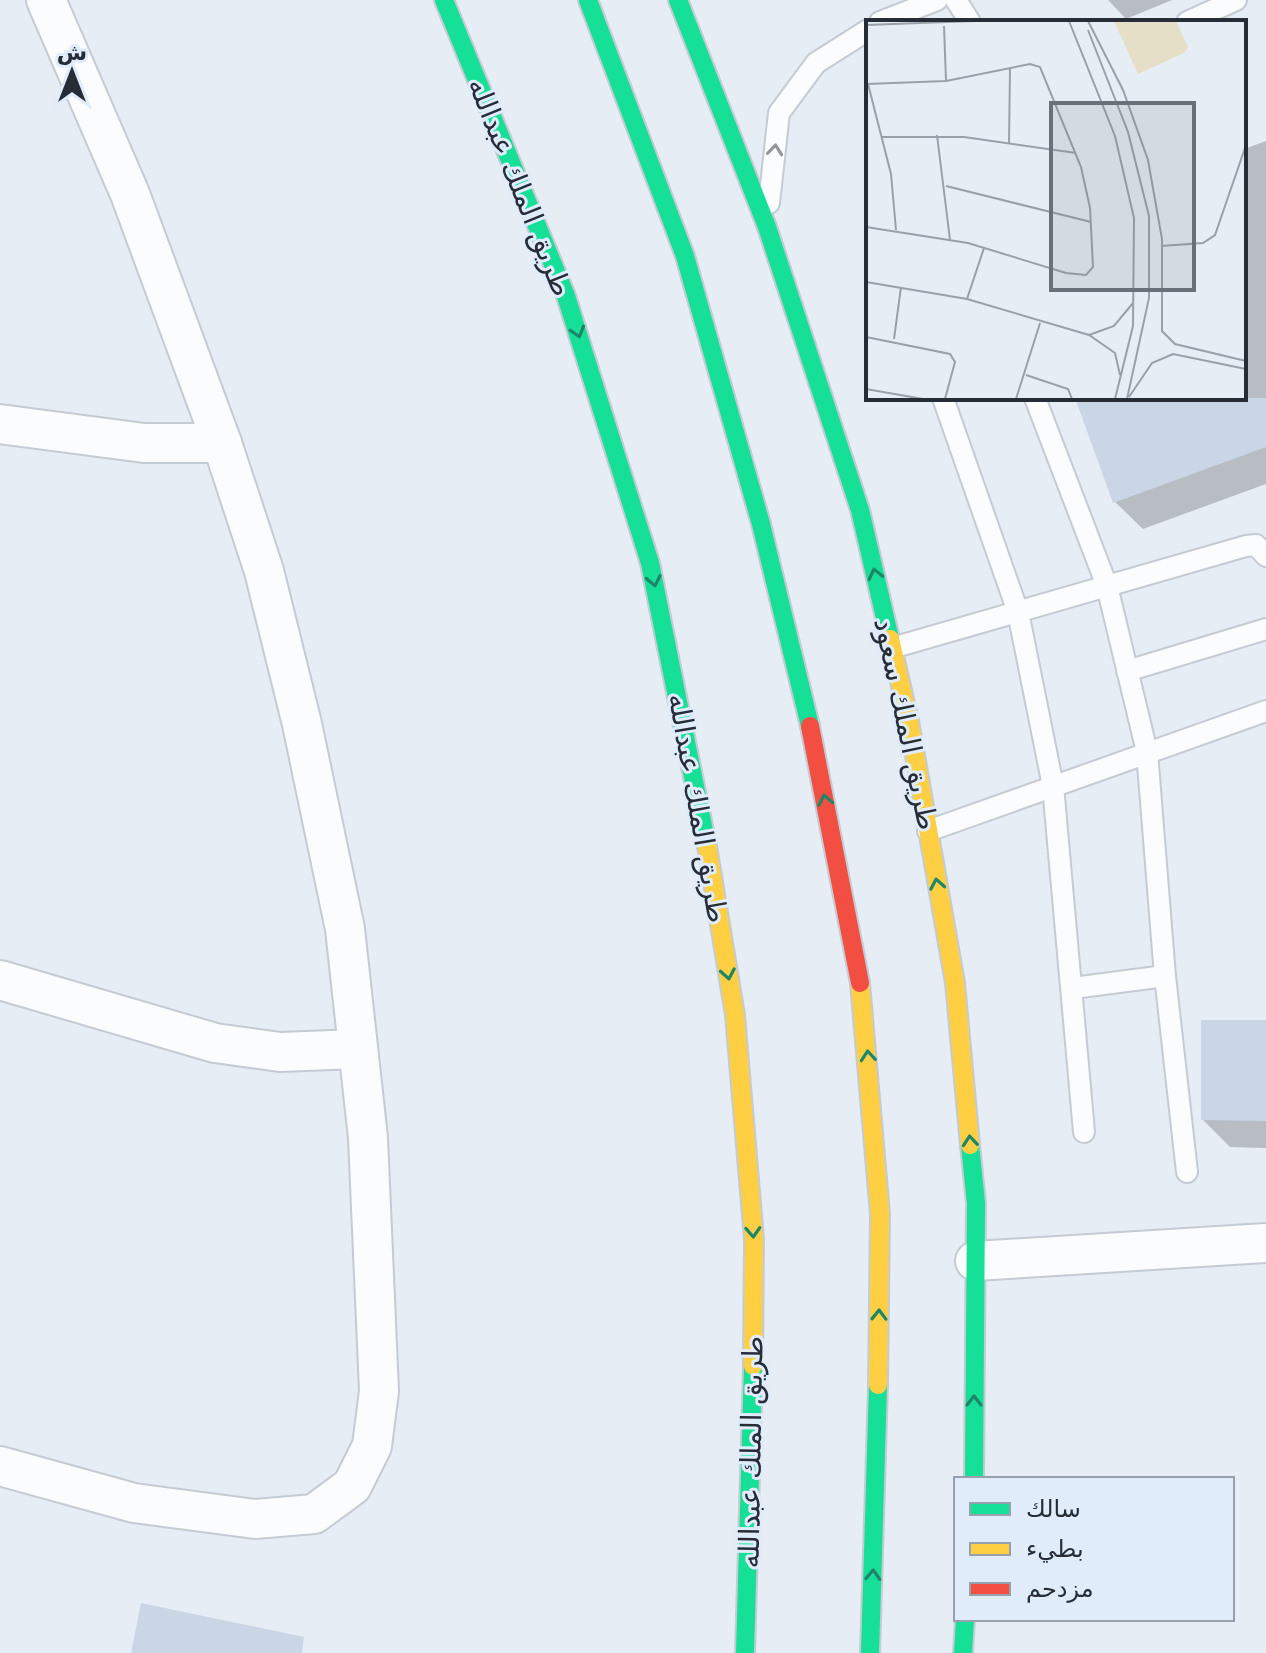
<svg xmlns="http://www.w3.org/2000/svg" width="1266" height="1653" viewBox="0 0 1266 1653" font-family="'DejaVu Sans',Vazirmatn,sans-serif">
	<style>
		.shadow { fill: #0003 }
		.building { fill: #cad6e6 }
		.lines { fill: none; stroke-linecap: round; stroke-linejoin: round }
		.lane-casing { stroke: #c5cbd3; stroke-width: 24 }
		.street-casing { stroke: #c5cbd3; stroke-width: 42 }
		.fast-casing { stroke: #c5cbd3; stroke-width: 22 }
		.slow-casing { stroke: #c5cbd3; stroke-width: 22 }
		.jam-casing { stroke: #c5cbd3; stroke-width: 22 }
		.lane { stroke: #fbfcfe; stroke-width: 20 }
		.street { stroke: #fbfcfe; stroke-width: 38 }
		.fast { stroke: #16e098; stroke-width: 18 }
		.slow { stroke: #ffcf43; stroke-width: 18 }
		.jam { stroke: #f24e42; stroke-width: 18 }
		.oneway { stroke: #91949a }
		.oneway2 { stroke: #1e8668 }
		.labels { text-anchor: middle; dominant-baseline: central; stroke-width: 6; stroke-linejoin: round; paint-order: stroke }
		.street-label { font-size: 28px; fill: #272d37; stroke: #e1ecfb }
		.inset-road { fill: none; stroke: #9aa0a9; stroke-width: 2 }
		.view { fill: #6a707a; fill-opacity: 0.15; stroke: #6a707a; stroke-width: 4 }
		.inset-edge { fill: none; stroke: #272d37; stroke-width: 4 }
	</style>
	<rect width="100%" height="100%" fill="#e7edf5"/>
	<!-- shadow -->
	<g class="shadow">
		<path d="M1108 0H1172L1126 19Z"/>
		<path d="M1266 141V484L1143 529 1115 502 1077 398H1244V149Z"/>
		<path d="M1266 1022V1148L1230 1147 1203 1120Z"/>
	</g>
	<!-- building -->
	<g class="building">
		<path d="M1075 398H1266V447L1113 503Z"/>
		<path d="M1201 1020H1266V1121L1201 1120Z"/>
		<path d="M141 1603 304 1637 302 1653H131Z"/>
	</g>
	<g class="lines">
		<defs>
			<g id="lane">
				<path d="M956 0 970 22"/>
				<path d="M880 22 937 0"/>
				<path d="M1187 22 1236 0"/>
				<path d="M769 203 779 113 816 63 868 30"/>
				<path d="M943 398 1018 612 1053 786 1084 1132"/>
				<path d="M1035 398 1107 586 1147 752 1165 976 1187 1172"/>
				<path d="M892 648 1246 546 1256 545 1266 556"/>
				<path d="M1127 671 1266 629"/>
				<path d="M928 831 1266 711"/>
				<path d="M1073 988 1165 976"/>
			</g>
			<g id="street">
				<path d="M0 424 144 443H222"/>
				<path d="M0 980 215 1043 280 1052 358 1049"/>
				<path d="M975 1261 1266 1243"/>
				<path d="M0 1466 134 1503 255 1519 314 1514 352 1486 372 1446 379 1391 368 1138 345 929 302 724 264 571 222 443 130 194 46 0"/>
			</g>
			<g id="fast">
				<path d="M444 0 566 296 650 563 707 846"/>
				<path d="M588 0 685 256 761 524 810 726"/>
				<path d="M678 0 767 227 860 510 890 639"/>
				<path d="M970 1145 976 1203 974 1479"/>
				<path d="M745 1653 753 1366"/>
				<path d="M870 1653 878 1385"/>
				<path d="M963 1653 965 1619"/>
			</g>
			<g id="slow">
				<path d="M890 639 909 721 955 983 970 1145"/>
				<path d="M707 846 735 1015 754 1239 753 1366"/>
				<path d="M860 983 880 1214 878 1385"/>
			</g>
			<path id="jam" d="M810 726 860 983"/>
		</defs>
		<!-- lane casing -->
		<use href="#lane" class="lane-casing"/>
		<!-- street casing -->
		<use href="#street" class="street-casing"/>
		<!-- fast casing -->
		<use href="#fast" class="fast-casing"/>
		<!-- slow casing -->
		<use href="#slow" class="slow-casing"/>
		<!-- jam casing -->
		<use href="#jam" class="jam-casing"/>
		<!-- lane -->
		<use href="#lane" class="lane"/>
		<!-- street -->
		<use href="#street" class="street"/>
		<!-- fast -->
		<use href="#fast" class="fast"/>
		<!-- slow -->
		<use href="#slow" class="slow"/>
		<!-- jam -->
		<use href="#jam" class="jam"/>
	</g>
	<!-- one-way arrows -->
	<defs><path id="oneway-chevron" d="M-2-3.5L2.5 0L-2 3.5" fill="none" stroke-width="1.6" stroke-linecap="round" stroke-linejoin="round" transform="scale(2)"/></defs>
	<use class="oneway" href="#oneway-chevron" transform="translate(775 150) rotate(-84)"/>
	<g class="oneway2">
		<use href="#oneway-chevron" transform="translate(578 332) rotate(73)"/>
		<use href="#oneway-chevron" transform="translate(875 574) rotate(-103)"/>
		<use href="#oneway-chevron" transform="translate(654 581) rotate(78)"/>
		<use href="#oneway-chevron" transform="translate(825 800) rotate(-101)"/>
		<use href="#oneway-chevron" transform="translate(937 884) rotate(-100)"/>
		<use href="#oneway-chevron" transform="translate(728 974) rotate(80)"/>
		<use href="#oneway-chevron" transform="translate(868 1056) rotate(-95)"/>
		<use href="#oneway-chevron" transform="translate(970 1141) rotate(-95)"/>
		<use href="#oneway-chevron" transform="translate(753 1232) rotate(87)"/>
		<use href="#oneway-chevron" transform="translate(879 1315) rotate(-89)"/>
		<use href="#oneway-chevron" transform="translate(974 1401) rotate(-90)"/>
		<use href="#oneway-chevron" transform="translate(873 1575) rotate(-87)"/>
	</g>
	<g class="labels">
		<!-- street labels -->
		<g class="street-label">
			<text transform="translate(520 187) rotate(68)">طريق الملك عبدالله</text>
			<text transform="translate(906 724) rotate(78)">طريق الملك سعود</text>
			<text transform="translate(698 808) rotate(80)">طريق الملك عبدالله</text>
			<text transform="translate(751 1452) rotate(-89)">طريق الملك عبدالله</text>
		</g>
	</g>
	<!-- overview -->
	<g transform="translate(866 20)">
		<rect width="380" height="380" fill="#e7edf5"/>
		<path d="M248 1H310L322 27 318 33 272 54Z" fill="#e6dfc7"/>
		<path class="inset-road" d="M203 1 249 116 268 198 267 306 249 379M222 1 257 70 282 140 296 219V311L309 324 380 341M0 5 109 1M78 6 80 61M222 10 262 112 283 196V278L261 379M0 64 80 61 164 44 174 47 215 147 224 188 227 247 220 255 200 253 102 223 0 207M2 64 25 154 30 210M71 115 84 220M15 117H98L210 133M143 123 144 49M80 166 225 202M295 226 337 223 349 215 380 125M0 262 101 279 223 315 249 333 254 355M101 279 118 228M223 315 248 306 267 283M0 317 84 334 89 342 79 379M28 319 35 267M160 355 202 369 206 379M0 369 57 379M263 377 286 343 307 334 380 349M150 379 174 303"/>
		<path class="view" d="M185 83H328V270H185Z"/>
		<rect width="380" height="380" class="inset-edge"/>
	</g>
	<!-- legend -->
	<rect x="954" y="1477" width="280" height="144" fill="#e1ecfb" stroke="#97a0ad" stroke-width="2"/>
	<rect x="970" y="1503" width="40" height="12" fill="#16e098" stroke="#97a0ad" stroke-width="2"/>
	<text x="1026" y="1517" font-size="24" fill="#272d37">سالك</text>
	<rect x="970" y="1543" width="40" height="12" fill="#ffcf43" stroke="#97a0ad" stroke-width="2"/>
	<text x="1026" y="1557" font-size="24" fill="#272d37">بطيء</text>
	<rect x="970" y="1583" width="40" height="12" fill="#f24e42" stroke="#97a0ad" stroke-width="2"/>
	<text x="1026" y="1597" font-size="24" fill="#272d37">مزدحم</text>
	<!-- north arrow -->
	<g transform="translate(72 72)" stroke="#e1ecfb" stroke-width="6" paint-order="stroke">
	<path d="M0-6L14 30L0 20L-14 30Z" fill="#272d37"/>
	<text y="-12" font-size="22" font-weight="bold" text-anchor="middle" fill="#272d37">ش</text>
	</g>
</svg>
